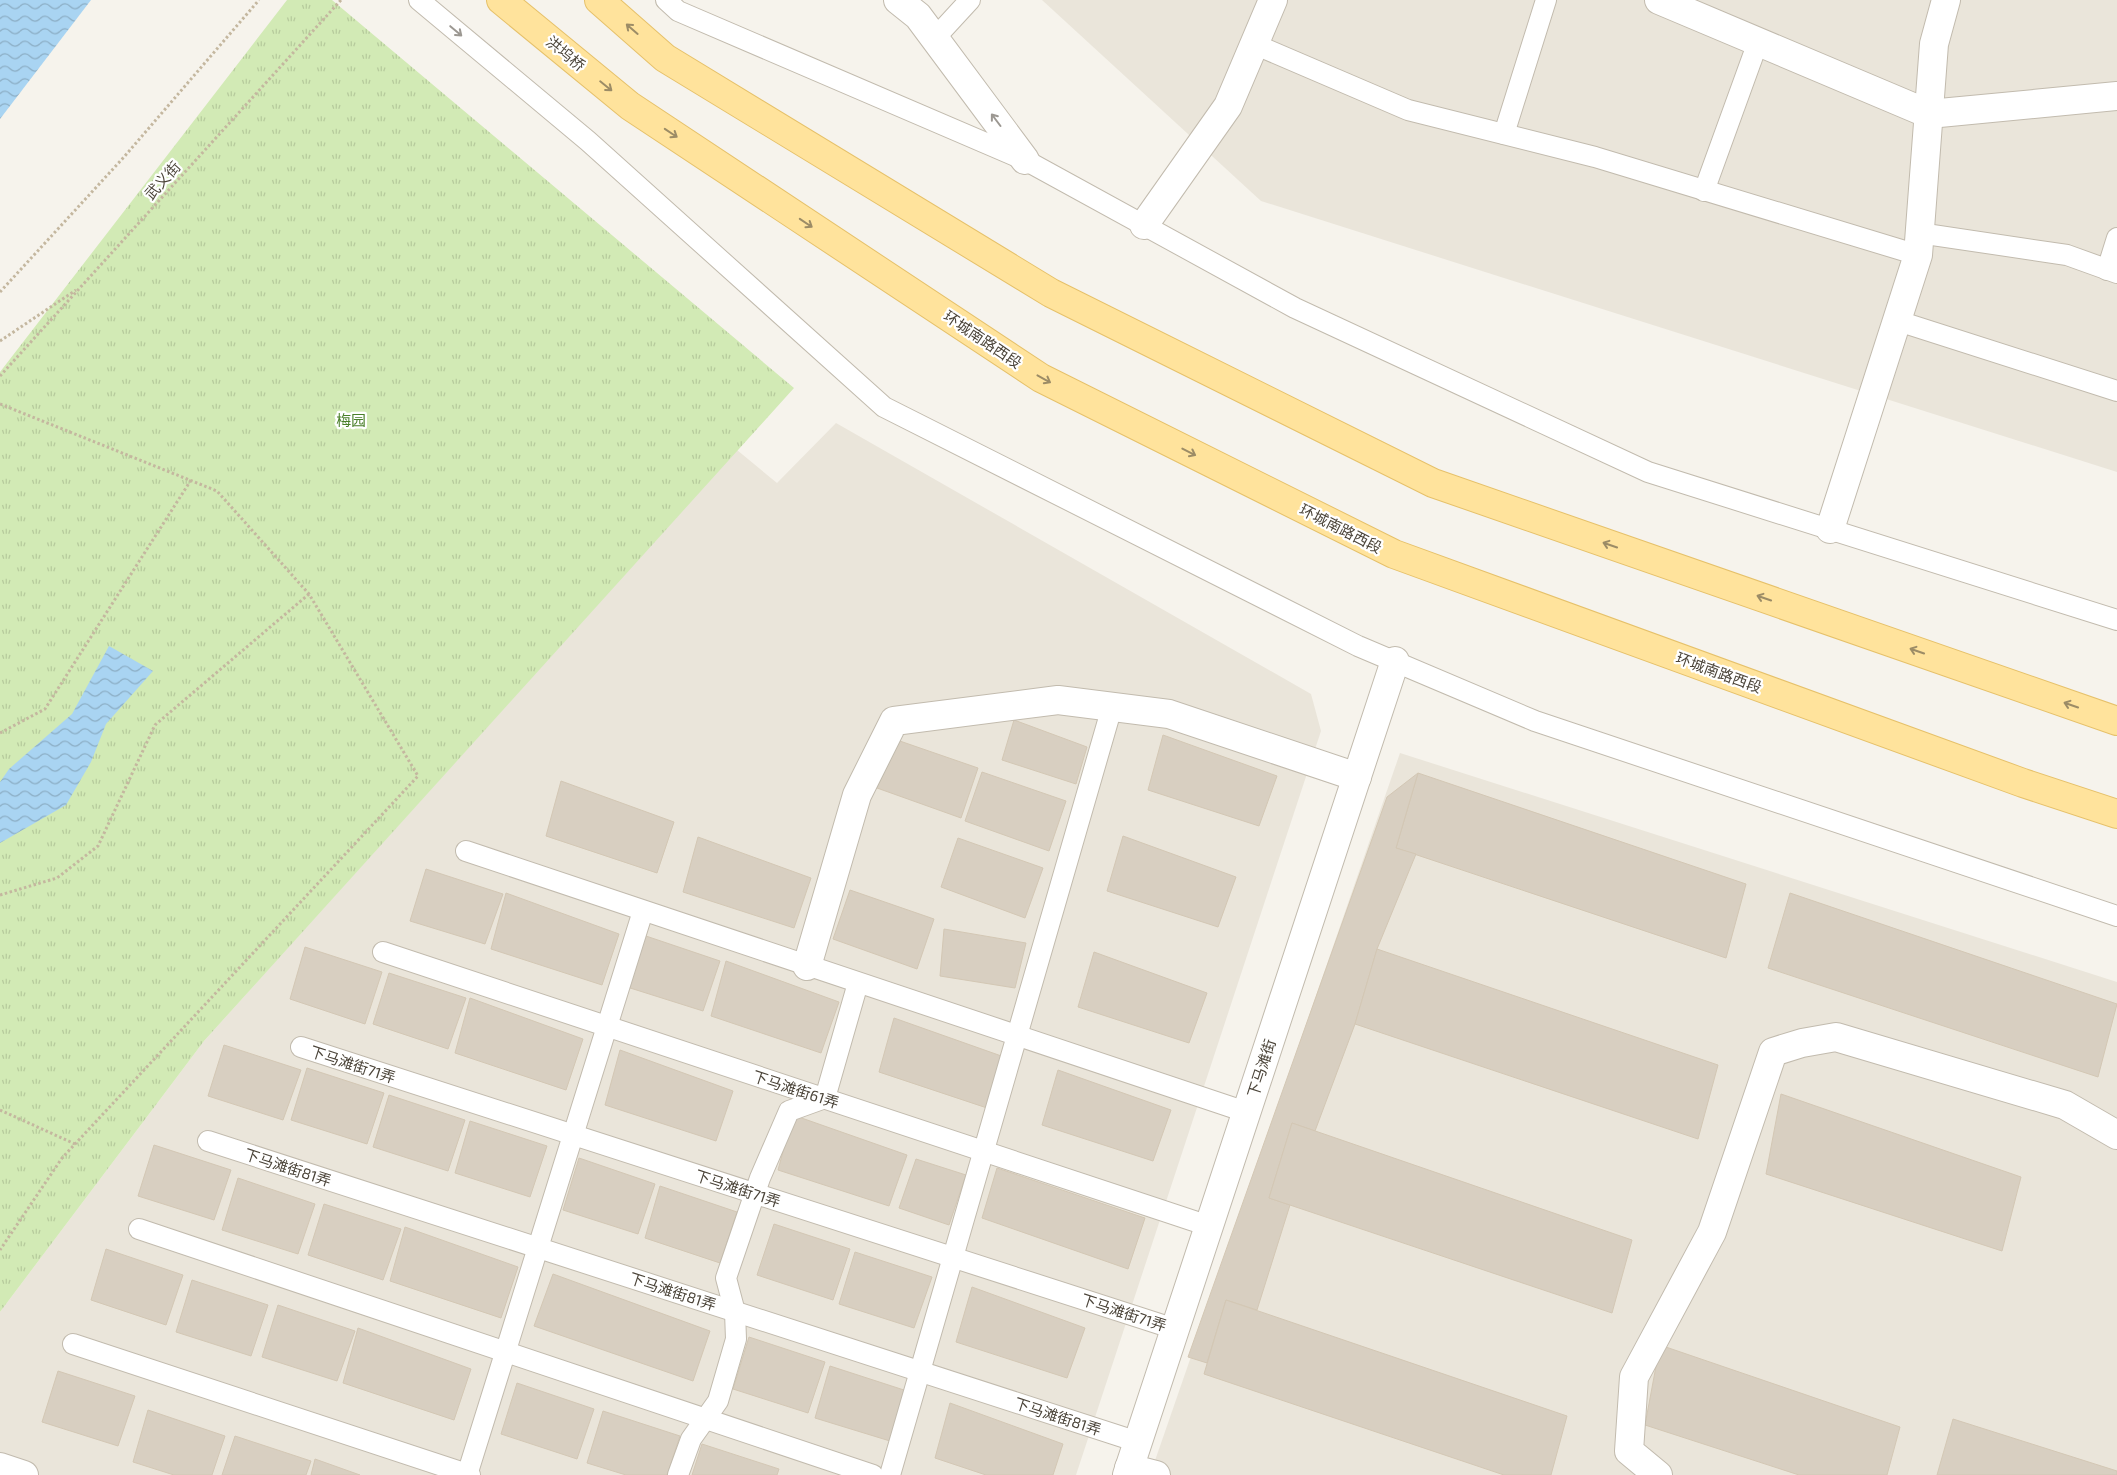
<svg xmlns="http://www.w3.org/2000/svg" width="2117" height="1475" viewBox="0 0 2117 1475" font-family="'Exo 2','Noto Sans SC',sans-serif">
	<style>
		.residential { fill: #eae5da }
		.park { fill: url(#park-tufts) }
		.water { fill: url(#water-waves) }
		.building { fill: #d8cfc1; stroke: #d3c7b4 }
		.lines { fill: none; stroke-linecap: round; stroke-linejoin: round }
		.service-casing { stroke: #c2bbae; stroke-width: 22 }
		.minor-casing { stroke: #c2bbae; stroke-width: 30 }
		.tertiary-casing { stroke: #c2bbae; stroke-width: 30 }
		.primary-casing { stroke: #e6c16a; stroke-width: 30 }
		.path { stroke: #c4b79f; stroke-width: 3; stroke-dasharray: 2.5 2.5; stroke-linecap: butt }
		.service { stroke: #fff; stroke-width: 20 }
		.minor { stroke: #fff; stroke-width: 28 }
		.tertiary { stroke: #fff; stroke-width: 28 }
		.primary { stroke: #ffe39c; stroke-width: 28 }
		.oneway { stroke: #9c8c66 }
		.oneway2 { stroke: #9c9892 }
		.labels { text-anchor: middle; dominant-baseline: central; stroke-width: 4.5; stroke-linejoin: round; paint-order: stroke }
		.street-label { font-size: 15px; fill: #4b4439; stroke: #fff }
		.park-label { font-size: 15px; fill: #4a7f2a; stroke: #fff }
	</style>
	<defs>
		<pattern id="park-tufts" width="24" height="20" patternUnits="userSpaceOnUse" patternTransform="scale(1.25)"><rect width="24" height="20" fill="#d2eab5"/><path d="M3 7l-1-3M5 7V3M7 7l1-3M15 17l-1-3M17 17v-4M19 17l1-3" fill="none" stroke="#b6ca9c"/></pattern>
		<pattern id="water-waves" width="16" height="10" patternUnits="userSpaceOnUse" patternTransform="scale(1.25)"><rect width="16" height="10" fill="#a9d4f2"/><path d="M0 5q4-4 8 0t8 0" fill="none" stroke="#8caec5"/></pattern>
	</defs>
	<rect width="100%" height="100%" fill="#f6f3ec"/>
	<!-- residential -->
	<g class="residential">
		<path d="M1042 0H2117V472L1261 201Z"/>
		<path d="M836 423 1311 694 1321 731 1076 1475H0V1312L204 1041 737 450 777 483Z"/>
		<path d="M1400 753 2117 982V1475H1150Z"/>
	</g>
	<!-- park -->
	<path class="park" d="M287 0H332L794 388 204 1041 0 1312V372Z"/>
	<!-- water -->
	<g class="water">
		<path d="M0 0H91L0 119Z"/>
		<path d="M109 646 153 671 106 724 91 762 66 805 0 843V782L9 769 72 714Z"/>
	</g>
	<!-- building -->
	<g class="building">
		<path d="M1014 720 1087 747 1076 784 1002 760Z"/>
		<path d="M1163 735 1277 776 1259 826 1148 790Z"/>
		<path d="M894 739 978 768 961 818 877 788Z"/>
		<path d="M982 772 1066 801 1049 851 965 821Z"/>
		<path d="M1418 773 1746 884 1726 958 1396 848Z"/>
		<path d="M1418 773 1396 848 1416 854 1377 949 1355 1024 1315 1131 1292 1123 1269 1198 1290 1205 1257 1310 1226 1300 1207 1363 1188 1357 1387 797Z"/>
		<path d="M561 781 674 822 657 873 546 836Z"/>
		<path d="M1123 836 1236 877 1218 927 1107 891Z"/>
		<path d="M698 837 811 878 794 928 683 892Z"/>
		<path d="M958 838 1043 868 1025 918 941 887Z"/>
		<path d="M426 869 503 894 485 944 410 921Z"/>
		<path d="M850 890 934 919 917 969 833 939Z"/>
		<path d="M506 893 619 934 602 985 491 949Z"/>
		<path d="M1790 893 2117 1004 2098 1077 1768 968Z"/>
		<path d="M944 929 1026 943 1015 988 940 976Z"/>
		<path d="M643 935 720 961 703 1011 627 987Z"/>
		<path d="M305 947 382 972 365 1024 290 999Z"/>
		<path d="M1377 949 1718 1065 1698 1139 1355 1024Z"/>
		<path d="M1094 952 1207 993 1189 1043 1078 1007Z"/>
		<path d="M726 961 839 1002 821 1053 711 1016Z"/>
		<path d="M389 973 466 998 448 1049 373 1024Z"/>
		<path d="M470 998 583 1039 566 1090 455 1053Z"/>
		<path d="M894 1018 1007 1058 990 1109 879 1072Z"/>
		<path d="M224 1045 301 1070 283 1120 208 1096Z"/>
		<path d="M620 1050 733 1091 716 1141 605 1105Z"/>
		<path d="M307 1068 384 1093 367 1144 291 1120Z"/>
		<path d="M1058 1070 1171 1110 1153 1161 1042 1125Z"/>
		<path d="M1781 1094 2021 1177 2002 1251 1766 1174Z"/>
		<path d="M389 1095 465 1120 448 1171 373 1147Z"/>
		<path d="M793 1115 907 1155 889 1206 778 1170Z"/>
		<path d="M470 1121 547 1146 530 1197 455 1173Z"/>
		<path d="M1292 1123 1632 1240 1612 1313 1269 1198Z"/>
		<path d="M154 1145 231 1170 214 1220 138 1196Z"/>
		<path d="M579 1158 655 1184 638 1234 563 1210Z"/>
		<path d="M916 1159 966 1175 949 1225 899 1208Z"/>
		<path d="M997 1168 1145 1218 1128 1269 982 1218Z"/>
		<path d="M238 1178 315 1204 298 1254 222 1230Z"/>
		<path d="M660 1186 737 1212 720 1263 645 1238Z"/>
		<path d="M324 1204 401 1229 383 1280 308 1255Z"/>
		<path d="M774 1224 850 1249 833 1300 757 1275Z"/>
		<path d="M405 1227 518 1267 501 1318 390 1281Z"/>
		<path d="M106 1249 183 1275 166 1325 91 1300Z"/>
		<path d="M855 1252 932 1277 914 1328 839 1304Z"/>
		<path d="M553 1274 710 1331 693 1381 534 1326Z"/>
		<path d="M192 1280 268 1305 251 1356 176 1332Z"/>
		<path d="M972 1287 1085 1328 1067 1378 956 1342Z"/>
		<path d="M1226 1300 1567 1416 1551 1475H1504L1204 1374Z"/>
		<path d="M278 1305 355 1331 337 1381 262 1357Z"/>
		<path d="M358 1328 471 1369 454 1420 343 1383Z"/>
		<path d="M749 1337 825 1362 808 1413 733 1389Z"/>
		<path d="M1660 1345 1900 1427 1887 1475H1799L1645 1425Z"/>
		<path d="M830 1366 907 1391 890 1441 815 1418Z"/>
		<path d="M58 1371 135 1396 118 1446 42 1422Z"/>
		<path d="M517 1383 594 1409 577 1459 501 1434Z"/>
		<path d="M950 1403 1063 1444 1053 1475H986L935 1458Z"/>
		<path d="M148 1410 225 1436 212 1475H174L133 1462Z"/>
		<path d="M603 1411 680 1436 667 1475H626L587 1463Z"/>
		<path d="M1953 1419 2117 1471V1475H1937Z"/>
		<path d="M235 1436 311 1461 306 1475H222Z"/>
		<path d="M702 1444 779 1469 777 1475H692Z"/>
		<path d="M315 1459 360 1475H311Z"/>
	</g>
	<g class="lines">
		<defs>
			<g id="service">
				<path d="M419 0 588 141 884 407 1358 646 1535 721 2117 916"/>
				<path d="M666 0 678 11 1025 160 1295 308 1648 472 2117 620"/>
				<path d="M935 38 970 0"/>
				<path d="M1254 44 1408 110 1595 157 1918 255"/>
				<path d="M1504 134 1546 0"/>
				<path d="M1704 191 1758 42"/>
				<path d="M1919 233 2067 255 2117 273"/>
				<path d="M2107 270 2117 238"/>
				<path d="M1895 320 2117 391"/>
				<path d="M466 851 1246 1112"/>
				<path d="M383 952 1209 1226"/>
				<path d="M301 1047 1175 1329"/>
				<path d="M208 1141 1138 1442"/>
				<path d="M139 1229 873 1475"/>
				<path d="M73 1344 470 1475"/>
				<path d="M467 1475 643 911"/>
				<path d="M678 1475 691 1439 718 1401 736 1339 735 1312 726 1278 760 1178 789 1111 825 1098 858 983"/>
				<path d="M890 1475 1112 707"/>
			</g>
			<g id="minor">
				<path d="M898 0 918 16 1025 160"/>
				<path d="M1659 0 1929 114 2117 96"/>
				<path d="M1144 225 1228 106 1273 0"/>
				<path d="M1830 529 1918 255 1934 44 1946 0"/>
				<path d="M807 966 857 795 894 721 1058 700 1169 714 1357 777"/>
				<path d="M0 1467 24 1475"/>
				<path d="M1129 1468 1156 1475"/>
				<path d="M1658 1475 1629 1451 1634 1377 1712 1232 1773 1052 1802 1043 1836 1037 2065 1105 2117 1135"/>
			</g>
			<path id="tertiary" d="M1127 1475 1395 661"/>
			<g id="primary">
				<path d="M501 0 630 106 1041 378 1394 554 2023 783 2117 814"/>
				<path d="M599 0 665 58 1051 293 1433 483 2117 721"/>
			</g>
		</defs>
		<!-- service casing -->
		<use href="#service" class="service-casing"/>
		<!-- minor casing -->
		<use href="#minor" class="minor-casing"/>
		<!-- tertiary casing -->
		<use href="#tertiary" class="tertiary-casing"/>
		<!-- primary casing -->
		<use href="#primary" class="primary-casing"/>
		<!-- path -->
		<g class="path">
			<path d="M0 292 124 157 259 0"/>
			<path d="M0 341 76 290"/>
			<path d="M0 376 341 0"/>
			<path d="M0 404 217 491 309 594 418 776 62 1158 0 1250"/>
			<path d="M0 733 45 709 191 480"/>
			<path d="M0 895 57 878 98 846 155 725 309 594"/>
			<path d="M0 1110 75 1144"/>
		</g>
		<!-- service -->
		<use href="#service" class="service"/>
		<!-- minor -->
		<use href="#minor" class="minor"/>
		<!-- tertiary -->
		<use href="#tertiary" class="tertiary"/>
		<!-- primary -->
		<use href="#primary" class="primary"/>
	</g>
	<!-- one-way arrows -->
	<defs><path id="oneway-shaft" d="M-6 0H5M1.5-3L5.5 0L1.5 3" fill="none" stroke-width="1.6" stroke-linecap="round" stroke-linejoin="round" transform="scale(1.25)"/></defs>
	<g class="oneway">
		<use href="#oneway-shaft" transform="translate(632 29) rotate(-139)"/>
		<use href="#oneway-shaft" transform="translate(606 86) rotate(39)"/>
		<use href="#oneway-shaft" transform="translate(671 133) rotate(34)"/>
		<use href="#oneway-shaft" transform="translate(806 223) rotate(34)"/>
		<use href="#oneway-shaft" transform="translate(1044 379) rotate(29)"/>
		<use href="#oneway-shaft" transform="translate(1189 452) rotate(27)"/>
		<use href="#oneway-shaft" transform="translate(1610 545) rotate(-161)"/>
		<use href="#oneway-shaft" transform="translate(1764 598) rotate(-161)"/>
		<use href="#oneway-shaft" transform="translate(1917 651) rotate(-161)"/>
		<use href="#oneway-shaft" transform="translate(2071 705) rotate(-161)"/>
	</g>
	<g class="oneway2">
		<use href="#oneway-shaft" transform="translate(456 31) rotate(40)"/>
		<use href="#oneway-shaft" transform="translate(996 120) rotate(-127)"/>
	</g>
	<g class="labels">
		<!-- street labels -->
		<g class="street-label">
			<text transform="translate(566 53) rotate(39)">洪坞桥</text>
			<text transform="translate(162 180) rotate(-48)">武义街</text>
			<text transform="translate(983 339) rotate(34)">环城南路西段</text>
			<text transform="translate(1341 528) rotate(27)">环城南路西段</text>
			<text transform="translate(1719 672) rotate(20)">环城南路西段</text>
			<text transform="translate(353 1064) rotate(18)">下马滩街71弄</text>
			<text transform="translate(1261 1068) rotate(-72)">下马滩街</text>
			<text transform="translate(796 1089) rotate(18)">下马滩街61弄</text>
			<text transform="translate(288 1167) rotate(18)">下马滩街81弄</text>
			<text transform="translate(738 1188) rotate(18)">下马滩街71弄</text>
			<text transform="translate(673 1291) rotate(18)">下马滩街81弄</text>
			<text transform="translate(1124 1312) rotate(18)">下马滩街71弄</text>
			<text transform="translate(1058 1416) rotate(18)">下马滩街81弄</text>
		</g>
		<!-- park labels -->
		<g class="park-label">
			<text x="351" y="420">梅园</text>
		</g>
	</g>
</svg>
